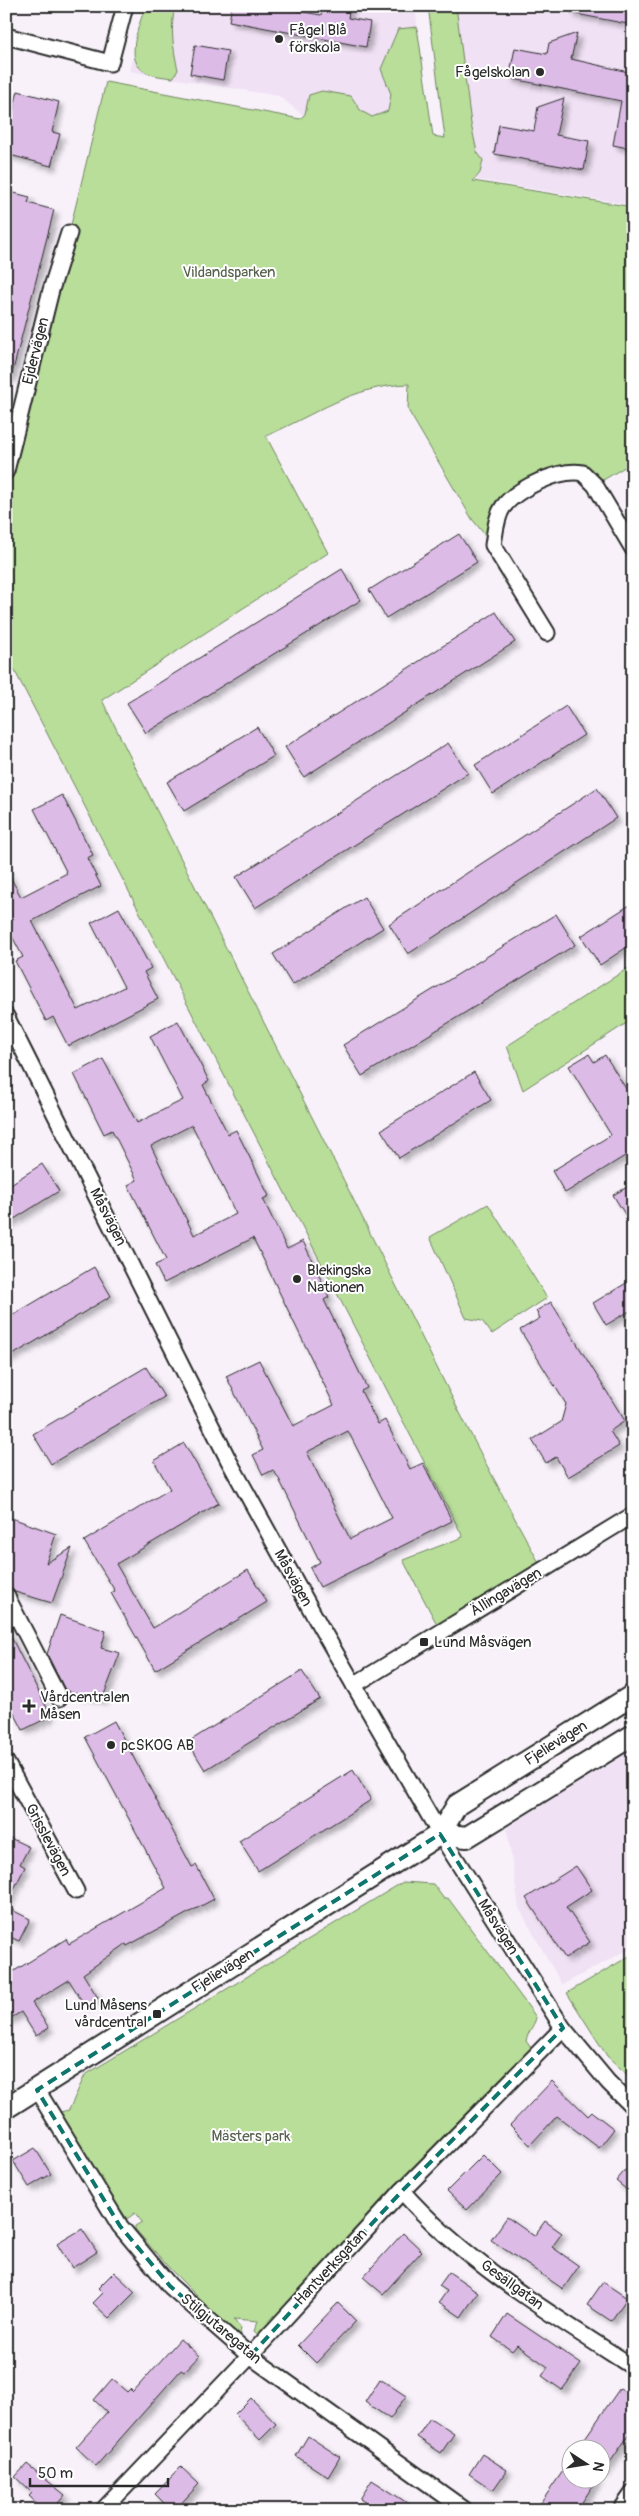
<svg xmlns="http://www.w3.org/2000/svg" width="639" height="2516" viewBox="0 0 639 2516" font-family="Pangolin,sans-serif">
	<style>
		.built { fill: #f0e1f4 }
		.green { fill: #b8de99; stroke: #728462 }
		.building { fill: #dcbbe7; stroke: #2b2b2b; fill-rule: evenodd; filter: url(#shadow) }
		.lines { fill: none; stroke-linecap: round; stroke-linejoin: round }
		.street-casing { stroke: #2b2b2b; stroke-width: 19 }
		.secondary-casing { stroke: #2b2b2b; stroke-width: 24 }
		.street { stroke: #fff; stroke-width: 15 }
		.secondary { stroke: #fff; stroke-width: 20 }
		.marked { fill: none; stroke: #0f766e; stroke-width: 4; stroke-dasharray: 10 6; stroke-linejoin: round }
		.poi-dot { fill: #2b2b2b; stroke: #fff; stroke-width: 2 }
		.labels { text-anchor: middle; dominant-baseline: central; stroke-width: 4; stroke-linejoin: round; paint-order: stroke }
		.poi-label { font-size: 15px; fill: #2b2b2b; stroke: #fff; text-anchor: start }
		.park-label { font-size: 15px; fill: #55614c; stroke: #fff }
		.street-label { font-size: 15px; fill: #2b2b2b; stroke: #fff }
	</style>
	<defs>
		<filter id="shadow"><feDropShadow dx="4.5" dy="4.5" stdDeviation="2.5" flood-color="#0004"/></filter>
	</defs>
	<rect width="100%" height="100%" fill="#f8f1fa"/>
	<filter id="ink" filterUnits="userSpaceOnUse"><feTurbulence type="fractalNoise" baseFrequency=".02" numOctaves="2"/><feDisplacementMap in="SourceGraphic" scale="10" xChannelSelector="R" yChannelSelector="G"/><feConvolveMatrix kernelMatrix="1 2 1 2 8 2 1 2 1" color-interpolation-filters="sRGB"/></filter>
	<g filter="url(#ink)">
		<!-- built -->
		<g class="built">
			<path d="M147 6H415L431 134 308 119 279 96 129 71Z"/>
			<path d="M439 6H633V205L473 179Z"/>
			<path d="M633 1750V1947L562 1985 519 1908 507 1829 509 1826Z"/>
		</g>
		<!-- green -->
		<g class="green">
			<path d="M145 6H175C170 28 173 48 178 70L173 78C165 77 154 76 147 73 122 61 140 26 145 6Z"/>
			<path d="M428 6H456L471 124 477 152 483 160 480 173 473 181 633 207V462L595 485 583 473 516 496 493 545 472 519 408 410 409 384C351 386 317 414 266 436L328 553 102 700C172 843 244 983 316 1125 391 1273 462 1424 543 1570L441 1632 403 1560 463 1537 6 654V471L69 233 106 82 300 119 305 114 309 95 322 91 351 96 361 111 372 117 388 111 391 94 381 69 398 29 417 27 433 136 445 138Z"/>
			<path d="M633 965V1019L523 1090 507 1046Z"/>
			<path d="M488 1204 547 1298 492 1334 482 1321 466 1318 430 1237Z"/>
			<path d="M403 1882 433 1884 444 1899 448 1898 536 2017C536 2023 528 2031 526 2041L531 2048 260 2332 257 2334 254 2331 258 2321 234 2319 241 2328 239 2338 171 2270 135 2229V2226L142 2222 135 2213 127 2219 106 2189 60 2112 69 2110 85 2075Z"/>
			<path d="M633 1954V2080L607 2056 567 1993Z"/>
		</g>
		<!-- building -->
		<g class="building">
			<path d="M232 6H282L281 8 321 15 323 6H350L348 18 370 22 366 47 229 21Z"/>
			<path d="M571 6H633V25L571 13Z"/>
			<path d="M577 33 571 59 633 73V149L613 145 621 101 509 78 515 48 547 54 549 43Z"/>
			<path d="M195 45 228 51 223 80 190 74Z"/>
			<path d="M18 91 59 102 52 132 60 134 51 166 6 154V121L10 122Z"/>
			<path d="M564 98 556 135 589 141 584 170 494 154 499 125 534 131 538 107Z"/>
			<path d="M6 191 30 197 28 203 54 210 11 378 6 377Z"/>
			<path d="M459 534 477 562 386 618 369 590Z"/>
			<path d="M342 569 361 600 146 733 127 703Z"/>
			<path d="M496 612 515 642 304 777 285 747Z"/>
			<path d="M566 706 584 735 493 794 475 765Z"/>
			<path d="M257 727 274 756 184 811 167 782Z"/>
			<path d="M448 743 468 773 255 908 236 877Z"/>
			<path d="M597 788 616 818 408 954 389 924Z"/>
			<path d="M62 795 93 855 87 858 101 886 32 921 78 1010 124 987 91 923 119 908 151 968 144 972 158 999 68 1046 53 1017 46 1021 15 961 23 957 6 925V869L21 897 67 873 34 809Z"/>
			<path d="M364 897 383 928 292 985 273 954Z"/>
			<path d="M633 903V943L600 965 581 936Z"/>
			<path d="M556 914 575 945 362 1076 343 1045Z"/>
			<path d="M178 1021 209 1081 203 1085 228 1134 236 1130 269 1196 263 1199 287 1249 303 1241 329 1297 324 1300 367 1388 361 1391 378 1424 385 1420 410 1469 423 1463 452 1521 320 1587 310 1568 320 1562 278 1477 273 1470 263 1475 253 1455 263 1450 226 1376 259 1360 293 1426 334 1405 253 1238 164 1283 155 1265 166 1260 128 1185 137 1180 112 1130 104 1134 74 1074 103 1059 137 1123 183 1100 150 1036ZM192 1125 236 1214 194 1235 151 1146ZM348 1431 392 1518 350 1539 307 1452Z"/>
			<path d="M589 1054 594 1062 605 1055 633 1100V1151L565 1193 552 1171 611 1135 569 1066Z"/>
			<path d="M474 1072 491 1100 399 1158 381 1130Z"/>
			<path d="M42 1164 59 1191 6 1224V1187Z"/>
			<path d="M633 1184V1227L613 1195Z"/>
			<path d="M94 1267 111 1296 6 1359V1319Z"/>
			<path d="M633 1279V1309L606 1325 593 1303Z"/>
			<path d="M551 1302 625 1421 610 1431 619 1446 568 1477 556 1457 546 1463 532 1440 561 1422 566 1404 520 1330 540 1318 536 1311Z"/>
			<path d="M146 1367 164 1397 51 1464 33 1434Z"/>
			<path d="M184 1443 219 1503 116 1564 153 1628 248 1570 267 1602 155 1670 111 1593 115 1591 84 1541 170 1489 154 1461Z"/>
			<path d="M6 1516 56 1534 46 1563 72 1548 52 1603 15 1592 6 1586Z"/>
			<path d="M60 1615 106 1631 101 1648 120 1653 102 1700 65 1690 47 1654Z"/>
			<path d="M6 1627 51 1716 23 1730 6 1697Z"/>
			<path d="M302 1671 320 1699 205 1770 188 1742Z"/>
			<path d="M114 1721 192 1867 196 1865 214 1899 127 1946 126 1944 83 1974 98 1998 85 2006 69 1980 32 2003 49 2028 36 2036 21 2012 6 2021V1976L66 1939 69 1944 166 1888 85 1737Z"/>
			<path d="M353 1770 371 1800 258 1871 239 1841Z"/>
			<path d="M6 1836 29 1847 20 1864 25 1867 6 1905Z"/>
			<path d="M576 1866 592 1890 566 1907 590 1942 565 1958 526 1898Z"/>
			<path d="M6 1907 30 1919 19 1941 6 1935Z"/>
			<path d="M552 2081 588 2116 592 2112 614 2129 599 2148 557 2116 530 2145 510 2125Z"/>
			<path d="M35 2148 51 2174 29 2187 13 2161Z"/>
			<path d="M483 2155 502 2174 467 2210 447 2191Z"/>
			<path d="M633 2161V2195L616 2181Z"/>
			<path d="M507 2217 534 2236 545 2221 562 2233 552 2247 579 2266 563 2289 491 2240Z"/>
			<path d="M82 2229 97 2252 72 2268 57 2244Z"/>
			<path d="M403 2233 422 2251 383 2294 363 2277Z"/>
			<path d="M114 2272 135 2292 109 2318 93 2303 103 2293 98 2288Z"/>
			<path d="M449 2272 478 2292 461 2317 439 2302 447 2291 439 2286Z"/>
			<path d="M603 2282 627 2298 611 2321 587 2305Z"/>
			<path d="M338 2303 356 2321 316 2363 298 2345Z"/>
			<path d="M507 2314 581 2364 562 2390 542 2376 548 2367 517 2345 512 2351 492 2337Z"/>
			<path d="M180 2339 199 2356 184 2372 181 2370 96 2466 76 2447 107 2412 94 2400 112 2379 127 2392 130 2389 133 2392Z"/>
			<path d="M380 2379 406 2396 390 2419 365 2402Z"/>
			<path d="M620 2388 633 2397V2429L602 2474V2448H578Z"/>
			<path d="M251 2398 276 2424 260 2440 235 2414Z"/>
			<path d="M430 2418 454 2434 441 2453 417 2437Z"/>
			<path d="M308 2436 340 2457 328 2477 296 2456Z"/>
			<path d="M482 2454 507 2470 493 2490 469 2474Z"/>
			<path d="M572 2458V2478H598L577 2510H536Z"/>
			<path d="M27 2464 65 2495 52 2510H44L29 2496 32 2493 15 2477Z"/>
			<path d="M181 2467 199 2484 175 2510H171L155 2494Z"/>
			<path d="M372 2480 389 2491 418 2510H362L366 2503 360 2499Z"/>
		</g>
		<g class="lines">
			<defs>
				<g id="street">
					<path d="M6 36 110 63 125 6"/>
					<path d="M6 471 51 290 69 233"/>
					<path d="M547 633 493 545C495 533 496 517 503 507 517 488 561 468 583 473L595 485 633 549"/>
					<path d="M6 1016 229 1461 320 1626 440 1834 563 2028 608 2082 633 2107"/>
					<path d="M6 1595 59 1698"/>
					<path d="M354 1685 633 1515"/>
					<path d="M6 1762 76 1891"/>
					<path d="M37 2090 120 2226 170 2286 250 2356 465 2510"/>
					<path d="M402 2191C463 2261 555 2317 633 2367"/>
					<path d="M103 2510 250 2356 402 2191 563 2028"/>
					<path d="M621 2510 633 2493"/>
				</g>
				<g id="secondary">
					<path d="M440 1834 467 1837 633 1735"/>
					<path d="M6 2108 440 1834 457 1805 633 1695"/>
				</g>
			</defs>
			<!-- street casing -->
			<use href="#street" class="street-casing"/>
			<!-- secondary casing -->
			<use href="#secondary" class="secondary-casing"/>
			<!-- street -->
			<use href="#street" class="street"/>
			<!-- secondary -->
			<use href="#secondary" class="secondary"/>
		</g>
	</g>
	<!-- marked area -->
	<path class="marked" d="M440 1834 563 2028 402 2191 250 2356 170 2286 120 2226 37 2090Z"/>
	<!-- markers -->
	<g class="poi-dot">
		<circle cx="279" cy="39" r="5"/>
		<circle cx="540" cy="72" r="5"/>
		<circle cx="297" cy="1279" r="5"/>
		<rect x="419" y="1637" width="10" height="10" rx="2.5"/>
		<path d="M26.5 1698.5h5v5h5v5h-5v5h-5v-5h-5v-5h5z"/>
		<circle cx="111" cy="1745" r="5"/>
		<rect x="152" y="2009" width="10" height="10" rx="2.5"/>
	</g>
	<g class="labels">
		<!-- poi labels -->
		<g class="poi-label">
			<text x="289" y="30">Fågel Blå<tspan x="289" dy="17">förskola</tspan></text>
			<text x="530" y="72" text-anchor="end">Fågelskolan</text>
			<text x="307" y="1270">Blekingska<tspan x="307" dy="17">Nationen</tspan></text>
			<text x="434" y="1642">Lund Måsvägen</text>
			<text x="40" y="1697">Vårdcentralen<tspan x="40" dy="17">Måsen</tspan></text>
			<text x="121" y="1745">pcSKOG AB</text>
			<text x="147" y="2005" text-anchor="end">Lund Måsens<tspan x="147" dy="17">vårdcentral</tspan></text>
		</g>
		<!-- park labels -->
		<g class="park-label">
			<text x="229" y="272">Vildandsparken</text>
			<text x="251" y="2136">Mästers park</text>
		</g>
		<!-- street labels -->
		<g class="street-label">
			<text transform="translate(36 351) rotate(-76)">Ejdervägen</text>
			<text transform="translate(108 1217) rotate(63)">Måsvägen</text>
			<text transform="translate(293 1578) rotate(61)">Måsvägen</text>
			<text transform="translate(506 1592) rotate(-31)">Ällingavägen</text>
			<text transform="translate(556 1743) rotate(-32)">Fjelievägen</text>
			<text transform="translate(48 1840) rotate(62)">Grisslevägen</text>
			<text transform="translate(498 1927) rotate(58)">Måsvägen</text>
			<text transform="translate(223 1971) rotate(-32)">Fjelievägen</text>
			<text transform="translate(331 2267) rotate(-47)">Hantverksgatan</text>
			<text transform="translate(512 2285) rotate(36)">Gesällgatan</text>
			<text transform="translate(221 2329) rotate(40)">Stilgjutaregatan</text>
		</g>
	</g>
	<!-- margin -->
	<rect width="639" height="2516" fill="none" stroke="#fff" stroke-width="25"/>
	<rect x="12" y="12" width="614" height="2491" fill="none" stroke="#2b2b2b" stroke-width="2" filter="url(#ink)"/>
	<!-- north arrow -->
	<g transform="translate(586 2464) rotate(102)"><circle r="24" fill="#ffffff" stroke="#aaaaaa"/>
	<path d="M0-4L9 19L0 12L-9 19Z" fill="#2b2b2b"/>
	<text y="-8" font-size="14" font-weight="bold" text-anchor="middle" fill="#2b2b2b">N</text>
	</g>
	<!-- scale -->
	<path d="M30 2478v8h138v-8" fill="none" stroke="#2b2b2b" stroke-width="2.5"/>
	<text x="38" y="2478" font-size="15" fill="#2b2b2b" stroke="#ffffff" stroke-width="4" paint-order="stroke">50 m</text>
</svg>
